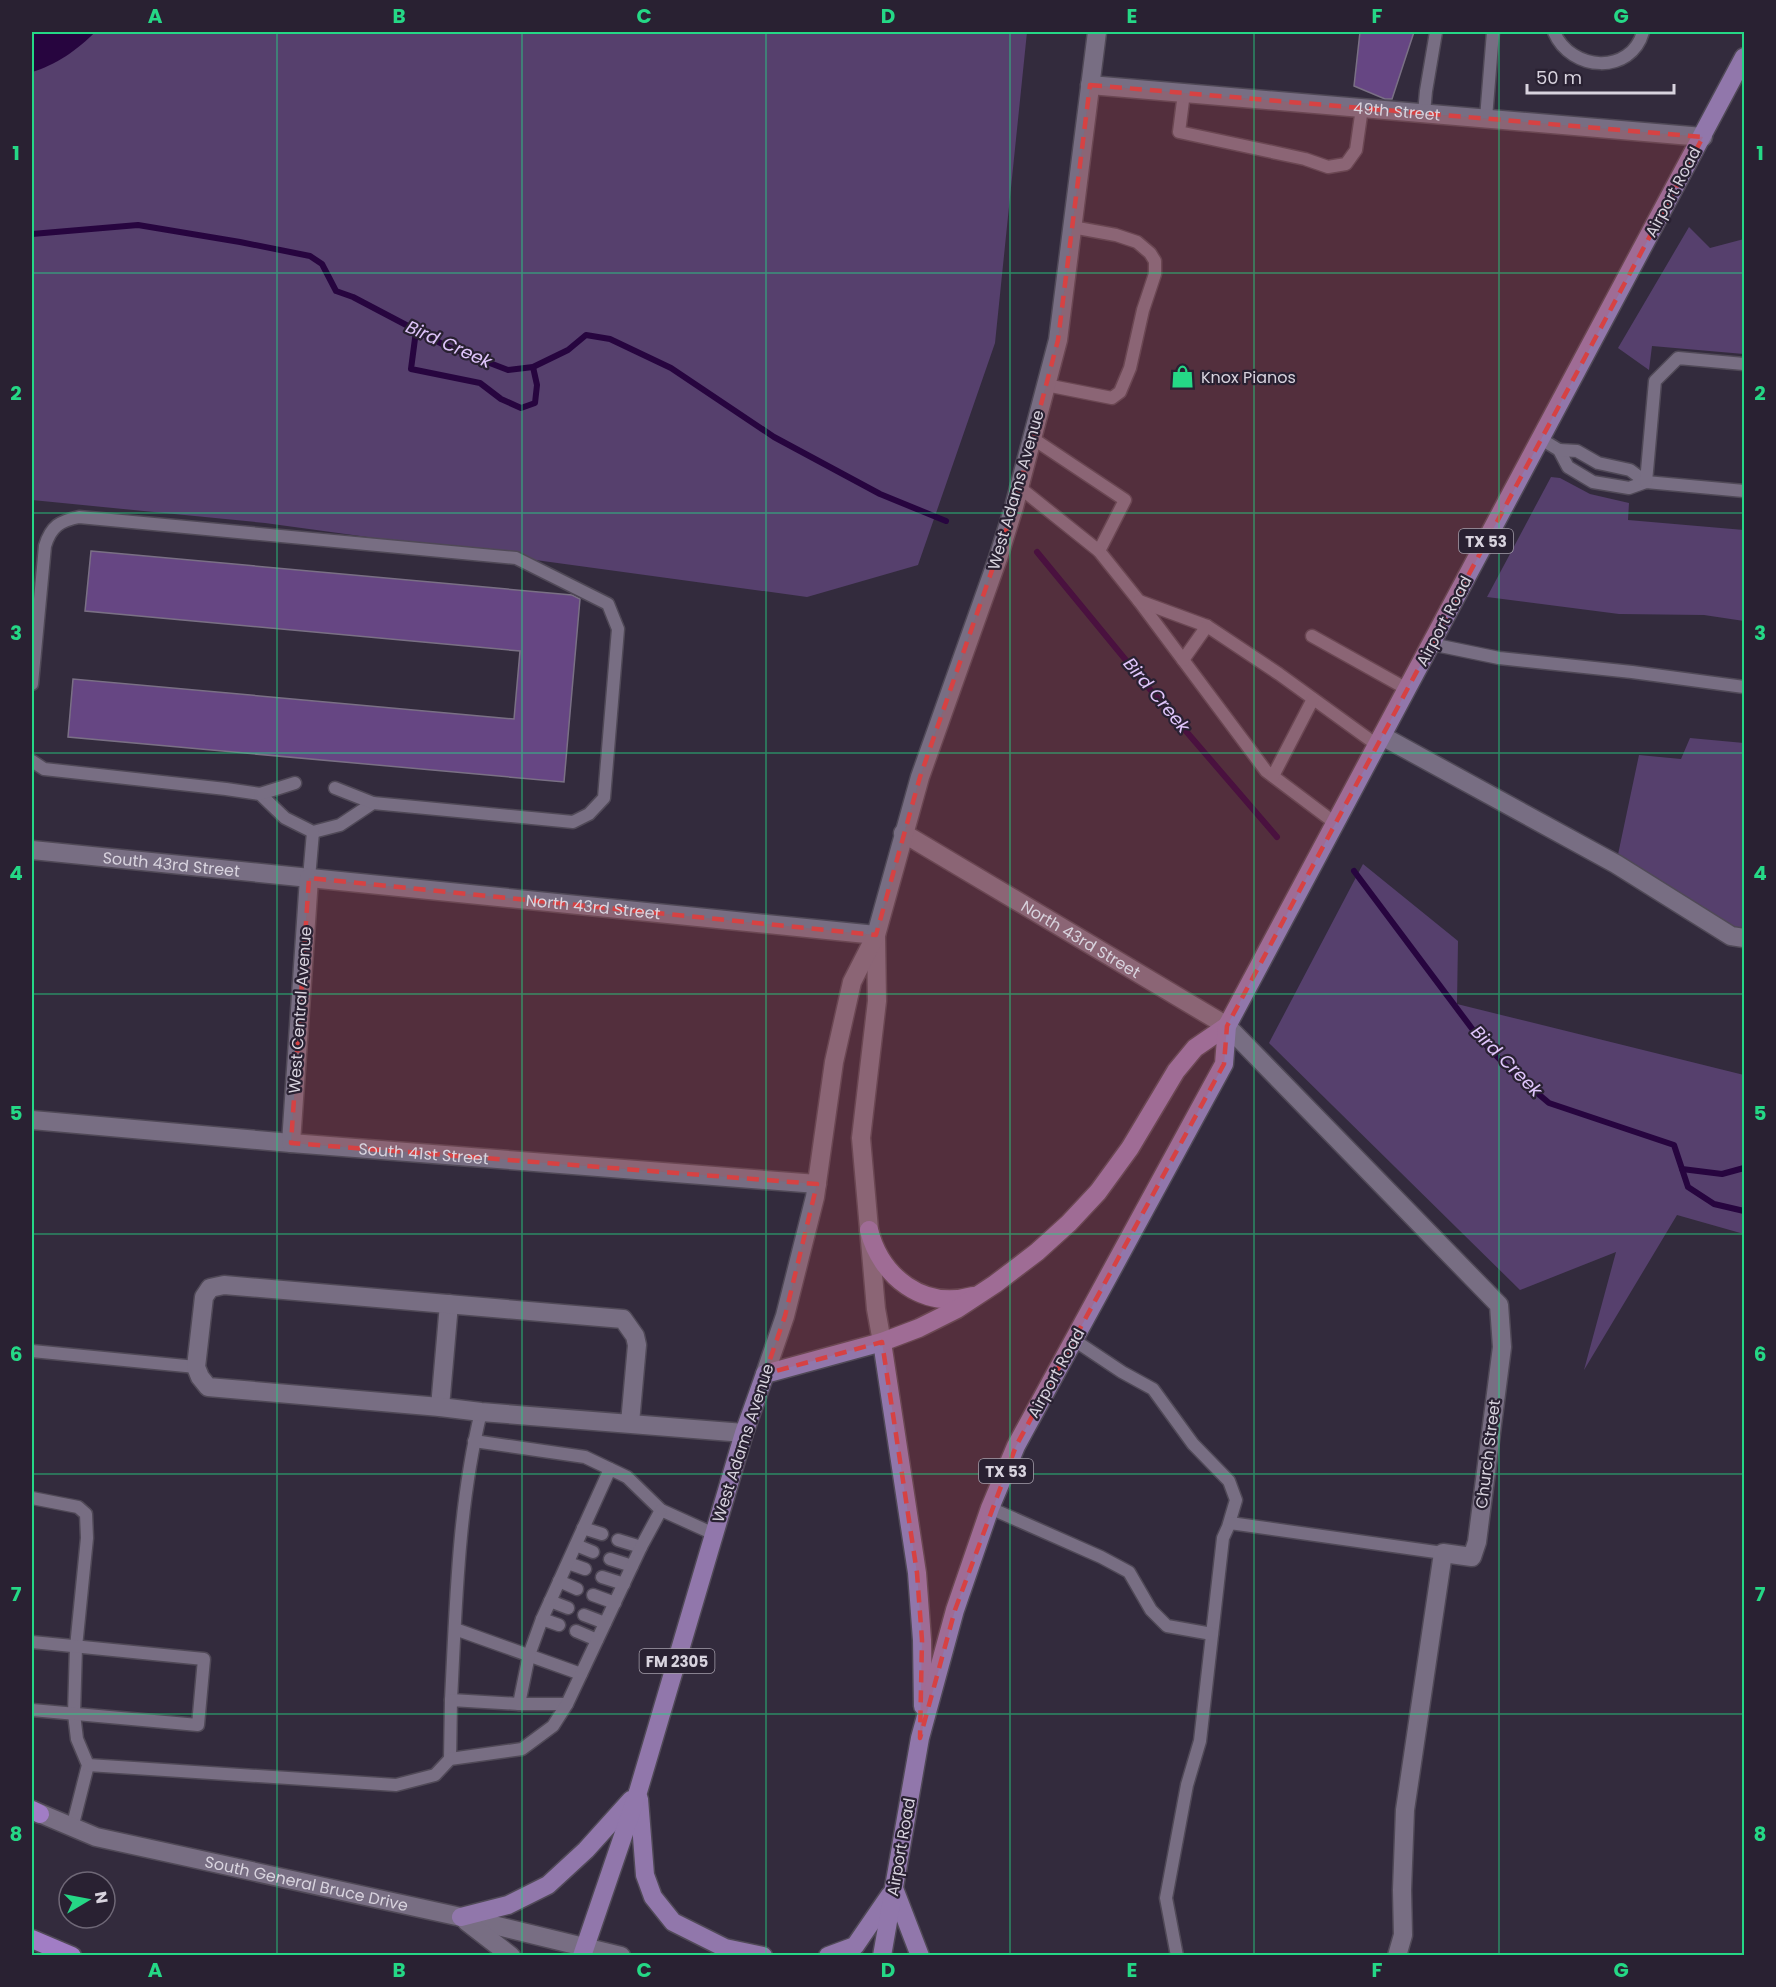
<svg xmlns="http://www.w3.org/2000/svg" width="1776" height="1987" viewBox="0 0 1776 1987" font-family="Poppins,sans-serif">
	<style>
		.green { fill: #56406d }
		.water { fill: #27053f }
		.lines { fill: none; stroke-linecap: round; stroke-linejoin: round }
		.stream { stroke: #27053f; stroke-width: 6 }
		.building { fill: #664683; stroke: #7a7085; stroke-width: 1.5 }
		.lane-casing { stroke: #504957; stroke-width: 15 }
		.street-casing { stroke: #504957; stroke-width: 21 }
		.secondary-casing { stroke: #504957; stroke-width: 21 }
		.primary-casing { stroke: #504957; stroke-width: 21 }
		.highway-casing { stroke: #504957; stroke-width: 21 }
		.lane { stroke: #786e83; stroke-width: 12 }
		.street { stroke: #786e83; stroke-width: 18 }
		.secondary { stroke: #786e83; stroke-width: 18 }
		.primary { stroke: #9177ab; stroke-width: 18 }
		.highway { stroke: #a17dc5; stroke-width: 18 }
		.marked { fill: #d64243; fill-opacity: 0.2; stroke: #d64243; stroke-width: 4.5; stroke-dasharray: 12 8; stroke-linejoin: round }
		.grid { fill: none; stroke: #25d886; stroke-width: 1.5; stroke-opacity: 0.55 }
		.labels { text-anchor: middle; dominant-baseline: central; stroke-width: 4.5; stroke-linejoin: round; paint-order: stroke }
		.shield { fill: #292132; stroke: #a49eaa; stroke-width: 1.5 }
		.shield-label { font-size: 15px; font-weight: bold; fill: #d8d3de }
		.street-label { font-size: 16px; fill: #d8d3de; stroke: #292132 }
		.poi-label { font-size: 16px; fill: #d8d3de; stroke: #292132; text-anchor: start }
		.water-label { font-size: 18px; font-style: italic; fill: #e0c6fc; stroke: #292132 }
		.neatline { fill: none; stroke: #25d886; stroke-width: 2 }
		.grid-label { font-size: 20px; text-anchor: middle; font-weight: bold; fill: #25d886 }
	</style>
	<rect width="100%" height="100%" fill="#332b3d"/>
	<!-- green -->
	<g class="green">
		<path d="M32 32H1027L995 343 918 565 807 597 265 523 32 500Z"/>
		<path d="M1689 227 1710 248 1744 239V354L1652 346 1649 370 1618 348Z"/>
		<path d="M1551 477 1560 478 1590 494 1629 503 1628 520 1744 530V621L1704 615 1619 614 1487 597Z"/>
		<path d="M1690 738 1744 743V938L1616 864 1639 755 1681 759Z"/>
		<path d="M1363 864 1458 941 1457 1004 1744 1075V1234L1677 1215 1584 1370 1616 1252 1520 1290 1269 1043Z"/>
	</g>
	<!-- water -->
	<path class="water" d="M32 32H95C79 49 54 66 32 72Z"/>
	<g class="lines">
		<!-- stream -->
		<g class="stream">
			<path d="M32 234 138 225 240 242 310 256 322 264 336 291 353 297 448 347 508 370 533 367 568 350 586 335 610 339 671 368 774 437 880 494 946 521"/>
			<path d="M416 331 411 369 480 383 501 399 521 408 535 403 537 385 533 367"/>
			<path d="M1037 552 1148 687 1277 837"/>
			<path d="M1354 871 1479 1038 1511 1071 1549 1103 1674 1145 1682 1169 1722 1174 1744 1168"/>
			<path d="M1682 1169 1688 1187 1714 1204 1744 1211"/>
		</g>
	</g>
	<!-- building -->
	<g class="building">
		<path d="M1360 32H1414L1392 99H1385L1354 86Z"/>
		<path d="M91 551 572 595 580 599 564 782 68 737 73 679 514 719 520 651 85 611Z"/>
	</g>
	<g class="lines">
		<defs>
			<g id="lane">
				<path d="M1554 32C1571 72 1631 75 1643 32"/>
				<path d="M1184 93 1179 132 1305 159 1328 167 1346 164 1356 150 1362 108"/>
				<path d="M1424 113 1426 91 1436 32"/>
				<path d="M1486 118 1493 32"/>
				<path d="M1046 385 1112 398 1120 392 1130 368 1143 310 1155 274V261L1150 253 1137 242 1116 235 1072 227"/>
				<path d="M1032 438 1125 500 1099 551 1139 601 1266 771 1335 823"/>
				<path d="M1541 439 1559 450 1568 467 1593 482 1629 488 1646 482 1744 491"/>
				<path d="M1559 450 1577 451 1598 463 1630 470 1646 482"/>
				<path d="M1646 482 1655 381 1678 358 1744 364"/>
				<path d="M1019 487 1099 551"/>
				<path d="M1139 601 1207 626 1279 674 1377 745"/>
				<path d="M1312 636 1407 689"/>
				<path d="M1431 644 1499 658 1632 672 1744 687"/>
				<path d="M1183 660 1207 626"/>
				<path d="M32 684 45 546C51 526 60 521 79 517L516 558 608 604 618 629 604 798 589 814 573 822 373 803 340 825 313 832 285 818 260 794 226 789 44 769 32 761"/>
				<path d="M1273 776 1313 699"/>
				<path d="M335 788 373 803"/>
				<path d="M260 794 295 783"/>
				<path d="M309 878 313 832"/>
				<path d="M1074 1340 1122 1372 1153 1389 1193 1444 1229 1481 1236 1500 1228 1527 1223 1538 1200 1741 1187 1785 1166 1898 1177 1956"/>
				<path d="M32 1351 196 1367"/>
				<path d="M474 1441 585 1457 627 1477 661 1510 714 1534"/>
				<path d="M32 1498 78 1507 86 1514 87 1538 76 1647 74 1714 77 1739 88 1765 72 1828"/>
				<path d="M990 1508 1101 1557 1129 1572 1151 1610 1167 1626 1212 1634"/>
				<path d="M1230 1523 1443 1553"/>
				<path d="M583 1528 602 1534"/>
				<path d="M618 1540 641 1547"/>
				<path d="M576 1545 593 1552"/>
				<path d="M610 1559 632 1566"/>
				<path d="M568 1563 585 1569"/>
				<path d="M602 1577 624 1584"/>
				<path d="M559 1581 577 1589"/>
				<path d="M593 1595 615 1603"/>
				<path d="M550 1601 568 1608"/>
				<path d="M584 1615 605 1623"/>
				<path d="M542 1619 559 1625"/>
				<path d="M455 1629 581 1674"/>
				<path d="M576 1631 597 1640"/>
				<path d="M32 1642 204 1659 198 1725 32 1710"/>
				<path d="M451 1700C456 1604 458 1506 481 1412"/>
				<path d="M519 1704 529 1655 542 1619 610 1469"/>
				<path d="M450 1759 451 1700 519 1704H567"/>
				<path d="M88 1765 396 1785 435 1775 450 1759 522 1749 553 1726 567 1704 641 1547 661 1510"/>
			</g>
			<g id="street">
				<path id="s1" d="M1090 85 1703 137"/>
				<path d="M1382 736 1616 864 1731 936 1744 938"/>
				<path id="s2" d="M903 833 1227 1026 1499 1305 1502 1347 1477 1542 1472 1557 1443 1553 1405 1810 1402 1890 1403 1935 1397 1956"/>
				<path id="s3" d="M32 850 876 935"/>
				<path id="s4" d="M32 1120 291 1143 817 1184"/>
				<path d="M291 1143 309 878"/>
				<path d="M440 1407 449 1304"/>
				<path d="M630 1423 637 1345 635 1336 623 1319 224 1285 210 1288 204 1297 196 1367 200 1377 208 1387 440 1407 481 1412 744 1433"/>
			</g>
			<g id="secondary">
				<path d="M876 938 877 1001 861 1138 876 1309 882 1342"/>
				<path d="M765 1374 785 1316 815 1197 834 1062 852 982 876 935 920 777 998 558 1014 507 1058 340 1097 32"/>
				<path id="s5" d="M32 1810 96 1837 461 1917 621 1956"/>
				<path d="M467 1922 511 1956"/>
			</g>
			<g id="primary">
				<path d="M869 1230C881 1277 923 1310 973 1296"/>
				<path d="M882 1342 917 1573 922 1640 923 1706"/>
				<path d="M639 1799 645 1875 653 1897 673 1922 725 1948 763 1956"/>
				<path d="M895 1891 920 1956"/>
				<path d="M461 1917 508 1905 548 1885 586 1850 631 1800"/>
				<path d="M582 1956 638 1792 744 1433 765 1374 882 1342 919 1328 957 1309 995 1284 1037 1252 1069 1223 1098 1192 1130 1148 1176 1071 1195 1048 1227 1026"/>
				<path d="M828 1956 855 1946 890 1895"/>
				<path d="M882 1956 920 1738 955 1610 990 1508 1016 1446 1224 1064 1227 1026 1744 57"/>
			</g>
			<g id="highway">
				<path d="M32 1810 40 1814"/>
				<path d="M32 1939 72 1956"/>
			</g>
		</defs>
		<!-- lane casing -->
		<use href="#lane" class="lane-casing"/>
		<!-- street casing -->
		<use href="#street" class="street-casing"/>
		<!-- secondary casing -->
		<use href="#secondary" class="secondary-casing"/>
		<!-- primary casing -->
		<use href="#primary" class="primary-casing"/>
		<!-- highway casing -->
		<use href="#highway" class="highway-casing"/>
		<!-- lane -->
		<use href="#lane" class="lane"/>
		<!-- street -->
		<use href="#street" class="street"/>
		<!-- secondary -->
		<use href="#secondary" class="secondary"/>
		<!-- primary -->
		<use href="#primary" class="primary"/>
		<!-- highway -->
		<use href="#highway" class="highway"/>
	</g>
	<!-- marked area -->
	<path class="marked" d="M1090 85 1703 137 1227 1026 1224 1064 1016 1446 955 1610 920 1738 922 1640 917 1573 882 1342 765 1374 785 1316 817 1184 291 1143 309 878 876 935 920 777 1014 507 1058 340Z"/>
	<!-- grid -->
	<path class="grid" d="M277 32V1956M522 32V1956M766 32V1956M1010 32V1956M1254 32V1956M1499 32V1956M32 273H1744M32 513H1744M32 753H1744M32 994H1744M32 1234H1744M32 1474H1744M32 1714H1744"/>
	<!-- icons -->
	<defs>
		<symbol id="shop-bare" viewBox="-9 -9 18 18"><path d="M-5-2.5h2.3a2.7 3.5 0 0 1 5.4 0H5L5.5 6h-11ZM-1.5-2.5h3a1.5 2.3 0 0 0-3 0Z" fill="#25d886" stroke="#292132" stroke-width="2.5" paint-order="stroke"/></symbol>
	</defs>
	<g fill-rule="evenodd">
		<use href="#shop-bare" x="1166" y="360" width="33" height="33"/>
	</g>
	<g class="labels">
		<!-- shield labels -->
		<g class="shield">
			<rect x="1459" y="529" width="54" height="24" rx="4.5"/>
			<rect x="979" y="1459" width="54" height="24" rx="4.5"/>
			<rect x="639.5" y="1649" width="75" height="24" rx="4.5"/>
		</g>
		<g class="shield-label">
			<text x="1486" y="541">TX 53</text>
			<text x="1006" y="1471">TX 53</text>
			<text x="677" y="1661">FM 2305</text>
		</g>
		<!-- street labels -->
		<g class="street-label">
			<text stroke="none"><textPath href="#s1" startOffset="308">49th Street</textPath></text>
			<text transform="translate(1673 192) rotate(-62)">Airport Road</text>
			<text transform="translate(1016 490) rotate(-74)">West Adams Avenue</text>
			<text transform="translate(1444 621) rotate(-62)">Airport Road</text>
			<text stroke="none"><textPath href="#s3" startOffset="140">South 43rd Street</textPath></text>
			<text stroke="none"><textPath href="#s3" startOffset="564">North 43rd Street</textPath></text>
			<text stroke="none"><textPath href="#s2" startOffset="207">North 43rd Street</textPath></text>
			<text transform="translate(300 1010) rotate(-86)">West Central Avenue</text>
			<text stroke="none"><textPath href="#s4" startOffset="393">South 41st Street</textPath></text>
			<text transform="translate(1056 1373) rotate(-61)">Airport Road</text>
			<text transform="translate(743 1443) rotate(-72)">West Adams Avenue</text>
			<text transform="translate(1488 1454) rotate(-83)">Church Street</text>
			<text transform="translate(901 1847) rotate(-80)">Airport Road</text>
			<text stroke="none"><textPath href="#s5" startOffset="285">South General Bruce Drive</textPath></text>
		</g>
		<!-- poi labels -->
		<g class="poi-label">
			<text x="1201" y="377">Knox Pianos</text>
		</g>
		<!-- water labels -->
		<g class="water-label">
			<text transform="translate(449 344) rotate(24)">Bird Creek</text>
			<text transform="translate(1157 695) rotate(50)">Bird Creek</text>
			<text transform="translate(1507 1061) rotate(45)">Bird Creek</text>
		</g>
	</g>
	<!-- border -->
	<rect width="1776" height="1987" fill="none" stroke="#292132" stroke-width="66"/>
	<!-- north arrow -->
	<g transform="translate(87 1900) rotate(80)"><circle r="28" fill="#292132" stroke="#6f6877" stroke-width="1.5"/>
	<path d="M0-4.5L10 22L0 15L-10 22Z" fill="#25d886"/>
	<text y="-9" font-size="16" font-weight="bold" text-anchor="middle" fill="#d8d3de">N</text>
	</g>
	<!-- scale -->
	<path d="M1527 84v9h147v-9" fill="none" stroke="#d8d3de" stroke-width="3"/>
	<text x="1536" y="84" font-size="18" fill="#d8d3de" stroke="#292132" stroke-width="4.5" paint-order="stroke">50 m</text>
	<rect x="33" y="33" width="1710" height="1921" class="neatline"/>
	<g class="grid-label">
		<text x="155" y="23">A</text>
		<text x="399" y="23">B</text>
		<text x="644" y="23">C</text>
		<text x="888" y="23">D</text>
		<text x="1132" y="23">E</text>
		<text x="1377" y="23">F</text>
		<text x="1621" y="23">G</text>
		<text x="16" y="160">1</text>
		<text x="1760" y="160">1</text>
		<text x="16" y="400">2</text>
		<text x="1760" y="400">2</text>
		<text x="16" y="640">3</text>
		<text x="1760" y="640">3</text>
		<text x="16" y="880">4</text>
		<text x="1760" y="880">4</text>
		<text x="16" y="1120">5</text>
		<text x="1760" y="1120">5</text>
		<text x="16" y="1361">6</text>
		<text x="1760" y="1361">6</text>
		<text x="16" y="1601">7</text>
		<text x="1760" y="1601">7</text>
		<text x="16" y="1841">8</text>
		<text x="1760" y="1841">8</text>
		<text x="155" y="1977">A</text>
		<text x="399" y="1977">B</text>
		<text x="644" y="1977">C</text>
		<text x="888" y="1977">D</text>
		<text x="1132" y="1977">E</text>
		<text x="1377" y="1977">F</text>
		<text x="1621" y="1977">G</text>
	</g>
</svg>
